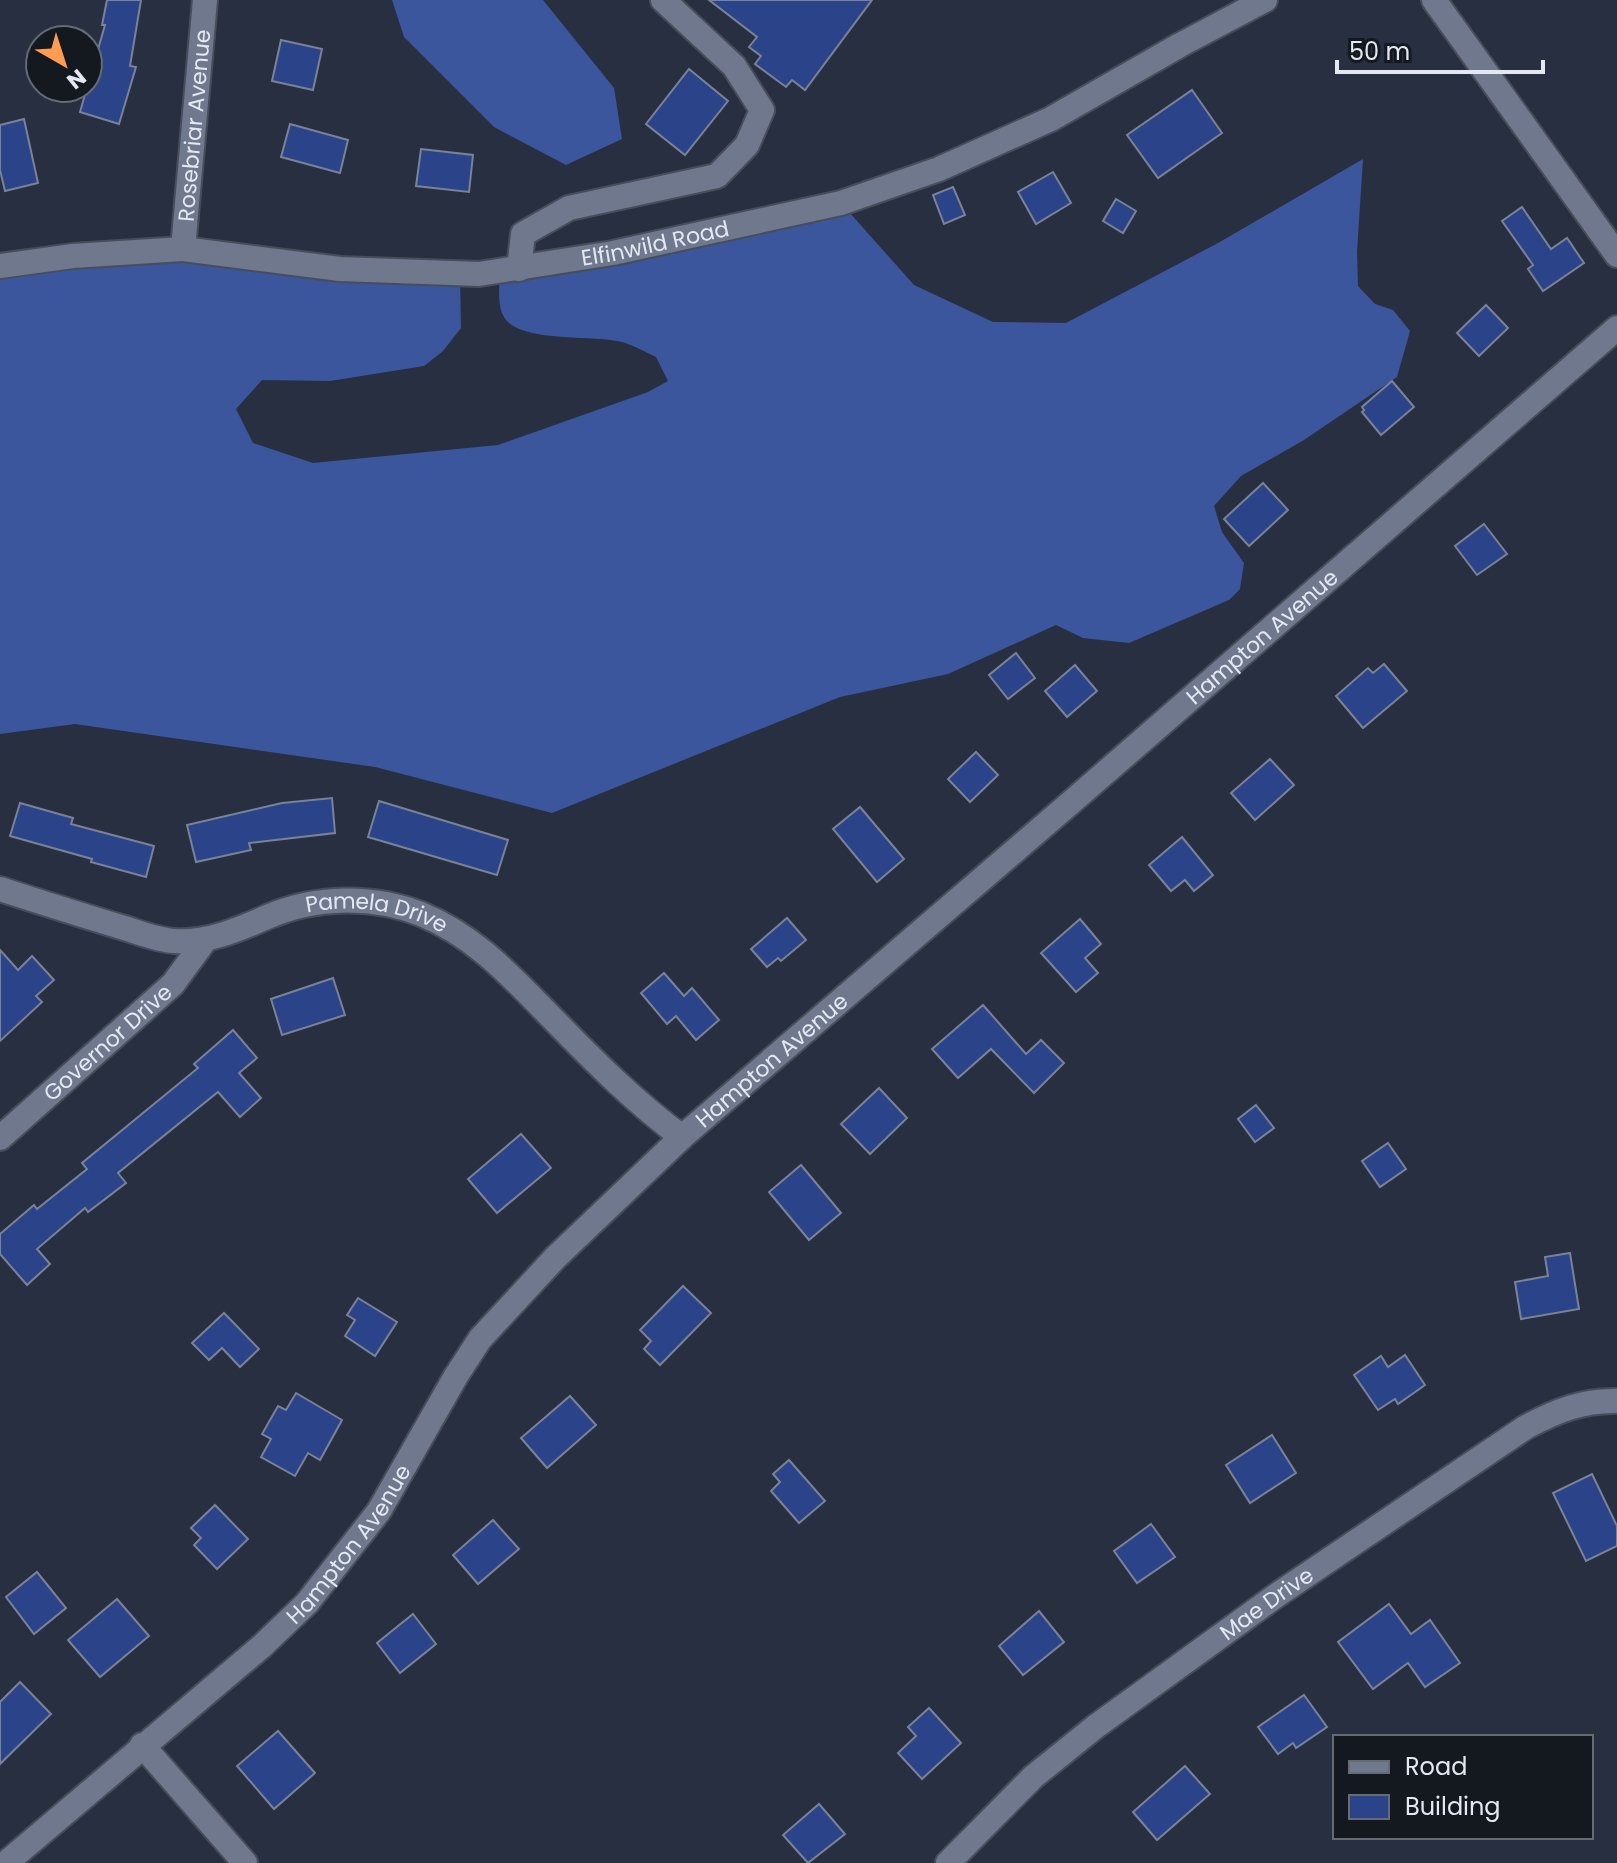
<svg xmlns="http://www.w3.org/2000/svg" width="1617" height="1863" viewBox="0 0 1617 1863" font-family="Poppins,sans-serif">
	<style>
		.forest { fill: #3b569c }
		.building { fill: #2b4489; stroke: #798296; stroke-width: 2 }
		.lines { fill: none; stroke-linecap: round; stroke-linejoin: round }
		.street-casing { stroke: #484d5c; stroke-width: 28 }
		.secondary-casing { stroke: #484d5c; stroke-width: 28 }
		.street { stroke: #6f788c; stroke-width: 24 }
		.secondary { stroke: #6f788c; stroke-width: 24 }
		.labels { text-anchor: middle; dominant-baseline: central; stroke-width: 8; stroke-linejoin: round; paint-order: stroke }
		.street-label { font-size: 22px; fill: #e3e8f3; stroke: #14181f }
	</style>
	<rect width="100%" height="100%" fill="#282f41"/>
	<!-- forest -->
	<g class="forest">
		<path d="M392 0H543L614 88 622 139 566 165 494 127 404 37Z"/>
		<path d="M1363 159 1357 252 1358 286 1375 304 1393 310 1410 331 1397 377 1304 440 1241 476 1214 506 1222 532 1244 563 1240 589 1229 600 1129 643 1083 638 1056 625 948 674 840 697 552 813 375 767 75 724 0 734V266L73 256 460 274 461 328 443 351 424 366 330 381 262 380 236 409 253 443 313 463 498 445 648 392 668 381 656 357C645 352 633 345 622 342 594 334 516 344 503 315 497 304 500 284 499 272L841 203 914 285 993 322 1066 323 1218 243Z"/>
	</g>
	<!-- building -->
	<g class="building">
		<path d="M107 0H141L130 66 136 67 119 124 80 112 105 25H102Z"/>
		<path d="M709 0H872L805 90 792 80 786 87 755 64 761 56 749 47 757 37Z"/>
		<path d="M281 40 322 49 313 90 272 81Z"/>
		<path d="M689 69 728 101 685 155 646 124Z"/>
		<path d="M1192 90 1222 133 1158 178 1127 135Z"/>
		<path d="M24 119 38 183 5 191 0 170V125Z"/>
		<path d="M290 124 348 140 340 173 281 157Z"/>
		<path d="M421 149 473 155 469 192 416 186Z"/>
		<path d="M1053 172 1071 203 1036 224 1018 192Z"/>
		<path d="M953 187 965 215 944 224 933 195Z"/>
		<path d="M1116 199 1136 211 1123 233 1103 221Z"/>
		<path d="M1522 207 1551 249 1567 238 1584 263 1543 291 1528 269 1533 265 1502 221Z"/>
		<path d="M1486 305 1508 328 1479 356 1457 333Z"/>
		<path d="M1392 381 1414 407 1381 435 1362 412 1364 410 1362 407Z"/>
		<path d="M1263 483 1288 510 1249 546 1224 519Z"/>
		<path d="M1484 524 1507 554 1477 575 1455 546Z"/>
		<path d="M1016 653 1035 678 1008 699 989 675Z"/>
		<path d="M1384 664 1407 691 1363 728 1336 696 1368 668 1373 673Z"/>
		<path d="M1075 665 1097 691 1067 717 1045 691Z"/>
		<path d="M976 752 998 775 970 802 948 779Z"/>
		<path d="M1270 759 1294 785 1255 820 1231 793Z"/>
		<path d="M332 798 335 833 249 843 251 850 196 862 187 825 282 803Z"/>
		<path d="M379 801 508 840 497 875 368 837Z"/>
		<path d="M20 803 73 818 71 824 154 846 146 877 91 862 92 859 10 836Z"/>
		<path d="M860 807 904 859 877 882 833 829Z"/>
		<path d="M1182 837 1213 875 1194 891 1185 880 1171 891 1149 865Z"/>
		<path d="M787 918 806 940 781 961 778 958 767 967 751 949Z"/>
		<path d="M1080 919 1101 944 1085 958 1098 973 1076 992 1041 953Z"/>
		<path d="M0 950 18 970 32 956 54 980 36 996 42 1002 0 1041Z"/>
		<path d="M664 973 684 996 692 988 719 1020 696 1040 676 1016 667 1024 641 993Z"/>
		<path d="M333 978 345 1015 282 1035 271 999Z"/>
		<path d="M983 1005 1026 1054 1041 1040 1064 1063 1034 1093 991 1049 958 1078 932 1049Z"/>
		<path d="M233 1030 257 1058 239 1073 261 1098 240 1117 218 1092 118 1173 126 1183 88 1212 85 1208 37 1249 50 1264 27 1285 0 1254V1234L34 1205 37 1209 87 1169 82 1163 198 1068 194 1064Z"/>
		<path d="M879 1088 907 1118 870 1154 841 1124Z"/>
		<path d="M1256 1105 1274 1128 1255 1142 1238 1119Z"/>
		<path d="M521 1134 551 1168 497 1213 468 1179Z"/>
		<path d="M1388 1143 1406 1169 1380 1187 1362 1161Z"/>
		<path d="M801 1165 841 1213 809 1240 769 1192Z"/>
		<path d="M1570 1253 1579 1309 1521 1319 1515 1282 1548 1276 1545 1257Z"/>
		<path d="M683 1286 711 1313 660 1365 644 1349 651 1341 640 1330Z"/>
		<path d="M358 1298 397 1322 375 1356 345 1336 355 1320 347 1315Z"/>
		<path d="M224 1313 259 1349 240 1367 222 1348 209 1360 192 1343Z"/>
		<path d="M1405 1355 1425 1385 1398 1404 1395 1399 1378 1410 1354 1375 1381 1356 1388 1367Z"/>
		<path d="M296 1393 342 1420 320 1460 308 1453 295 1476 261 1457 271 1439 262 1434 278 1406 286 1410Z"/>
		<path d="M570 1396 596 1425 547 1468 521 1438Z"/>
		<path d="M1272 1435 1296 1473 1250 1503 1226 1465Z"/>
		<path d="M789 1460 825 1501 799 1523 771 1491 780 1482 773 1474Z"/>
		<path d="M1592 1474 1617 1526V1546L1586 1561 1553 1493Z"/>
		<path d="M215 1505 248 1539 217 1569 194 1545 201 1538 191 1528Z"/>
		<path d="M493 1520 519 1549 478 1584 453 1555Z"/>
		<path d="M1151 1524 1175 1557 1137 1583 1114 1551Z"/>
		<path d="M37 1572 66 1608 34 1634 6 1597Z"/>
		<path d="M117 1599 149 1636 100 1677 68 1640Z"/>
		<path d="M1389 1604 1411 1634 1430 1620 1460 1663 1425 1687 1408 1663 1373 1689 1338 1642Z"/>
		<path d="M1039 1611 1064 1642 1023 1675 999 1646Z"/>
		<path d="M413 1614 436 1644 400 1673 377 1643Z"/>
		<path d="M20 1682 51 1714 0 1764V1702Z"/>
		<path d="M1304 1695 1327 1727 1296 1748 1293 1743 1278 1754 1258 1727Z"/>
		<path d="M929 1708 961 1743 922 1779 898 1753 916 1736 908 1727Z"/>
		<path d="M278 1731 315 1773 274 1809 237 1766Z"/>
		<path d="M1185 1766 1210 1794 1157 1840 1133 1812Z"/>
		<path d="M819 1804 845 1834 808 1863 783 1835Z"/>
	</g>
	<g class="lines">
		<defs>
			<g id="street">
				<path id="s1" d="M183 249 205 0"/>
				<path d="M519 269 523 234 569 208 717 176 747 145 762 110 734 66 663 0"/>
				<path id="s2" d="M0 889C40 902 81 915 121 927 138 932 157 940 174 941 207 943 238 930 267 917 316 896 372 895 421 914 479 938 514 980 557 1023 597 1064 636 1103 682 1137"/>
				<path id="s3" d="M0 1138 173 984 206 939"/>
				<path d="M142 1745 245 1863"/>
				<path id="s4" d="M6 1863 262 1646 307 1603 379 1511 456 1376 480 1339 555 1258 682 1137 1068 805 1617 328"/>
				<path id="s5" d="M948 1863 1033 1777 1095 1727 1277 1595 1526 1427C1556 1411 1583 1400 1617 1401"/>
			</g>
			<g id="secondary">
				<path d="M1434 0 1617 255"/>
				<path id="s6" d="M0 266 73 256 183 249 340 269 479 274 613 253 841 203 939 169 1051 119 1180 45 1265 0"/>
			</g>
		</defs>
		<!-- street casing -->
		<use href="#street" class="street-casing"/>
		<!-- secondary casing -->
		<use href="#secondary" class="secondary-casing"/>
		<!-- street -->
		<use href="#street" class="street"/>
		<!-- secondary -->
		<use href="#secondary" class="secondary"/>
	</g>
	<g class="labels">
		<!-- street labels -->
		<g class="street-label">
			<text stroke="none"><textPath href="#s1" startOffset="124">Rosebriar Avenue</textPath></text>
			<text stroke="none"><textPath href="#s6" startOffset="660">Elfinwild Road</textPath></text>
			<text stroke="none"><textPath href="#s4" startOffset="1766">Hampton Avenue</textPath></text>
			<text stroke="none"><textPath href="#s2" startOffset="392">Pamela Drive</textPath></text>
			<text stroke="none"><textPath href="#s3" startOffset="144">Governor Drive</textPath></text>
			<text stroke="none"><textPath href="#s4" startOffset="1118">Hampton Avenue</textPath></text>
			<text stroke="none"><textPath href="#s4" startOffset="470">Hampton Avenue</textPath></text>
			<text stroke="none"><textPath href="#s5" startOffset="412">Mae Drive</textPath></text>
		</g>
	</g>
	<!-- legend -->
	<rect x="1333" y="1735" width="260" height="104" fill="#14181f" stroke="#676b74" stroke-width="2"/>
	<rect x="1349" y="1761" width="40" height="12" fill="#6f788c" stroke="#676b74" stroke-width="2"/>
	<text x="1405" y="1775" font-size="24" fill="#e3e8f3">Road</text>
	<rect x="1349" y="1795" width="40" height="24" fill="#2b4489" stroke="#676b74" stroke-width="2"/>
	<text x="1405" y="1815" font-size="24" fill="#e3e8f3">Building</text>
	<!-- north arrow -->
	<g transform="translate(64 64) rotate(141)"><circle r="38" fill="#14181f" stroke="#676b74" stroke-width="2"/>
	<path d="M0-6L14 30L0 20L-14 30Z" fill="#fc9d53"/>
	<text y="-12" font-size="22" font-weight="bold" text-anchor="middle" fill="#e3e8f3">N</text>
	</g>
	<!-- scale -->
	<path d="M1337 60v12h206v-12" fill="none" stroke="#e3e8f3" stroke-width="4"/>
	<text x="1349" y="60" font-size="24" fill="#e3e8f3" stroke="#14181f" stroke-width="6" paint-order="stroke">50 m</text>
</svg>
